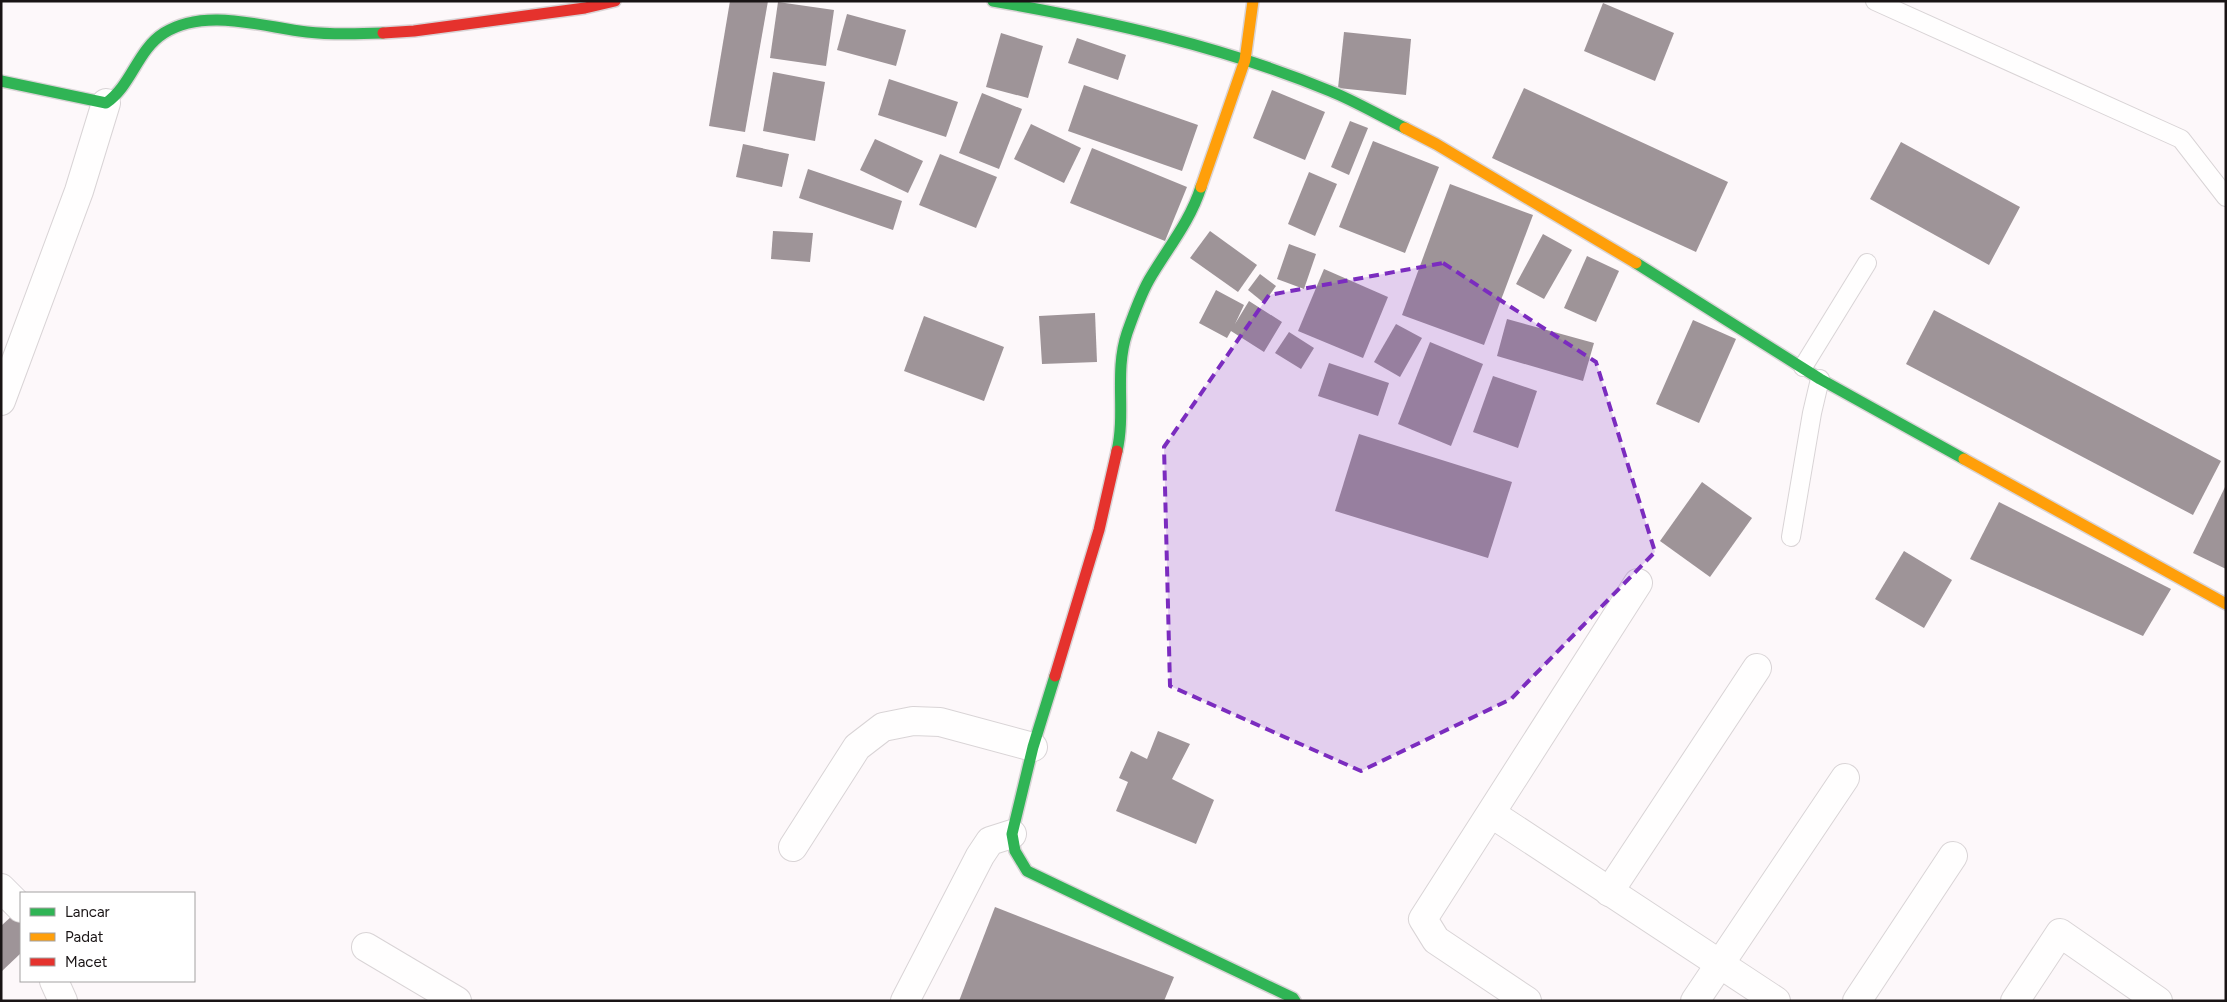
<svg xmlns="http://www.w3.org/2000/svg" width="2227" height="1002" viewBox="0 0 2227 1002" font-family="Figtree,sans-serif">
	<style>
		.building { fill: #9e9498 }
		.lines { fill: none; stroke-linecap: round; stroke-linejoin: round }
		.lane-casing { stroke: #d9d4d6; stroke-width: 20 }
		.street-casing { stroke: #d9d4d6; stroke-width: 30 }
		.fast-casing { stroke: #d9d4d6; stroke-width: 14 }
		.slow-casing { stroke: #d9d4d6; stroke-width: 14 }
		.jam-casing { stroke: #d9d4d6; stroke-width: 14 }
		.lane { stroke: #fffefe; stroke-width: 18 }
		.street { stroke: #fffefe; stroke-width: 28 }
		.fast { stroke: #30b455; stroke-width: 11 }
		.slow { stroke: #ff9f0a; stroke-width: 11 }
		.jam { stroke: #e5322d; stroke-width: 11 }
		.marked { fill: #7b2cbf; fill-opacity: 0.2; stroke: #7b2cbf; stroke-width: 4; stroke-dasharray: 10 6; stroke-linejoin: round }
	</style>
	<rect width="100%" height="100%" fill="#fdf8fa"/>
	<!-- building -->
	<g class="building">
		<path d="M730 1H768L745 132 709 126Z"/>
		<path d="M778 2 834 10 826 66 770 58Z"/>
		<path d="M1603 3 1674 33 1655 81 1584 51Z"/>
		<path d="M847 14 906 30 896 66 837 50Z"/>
		<path d="M1344 32 1411 39 1406 95 1338 88Z"/>
		<path d="M1001 33 1043 46 1028 98 986 87Z"/>
		<path d="M1077 38 1126 55 1118 80 1068 63Z"/>
		<path d="M773 72 825 82 815 141 763 131Z"/>
		<path d="M889 79 958 102 946 137 878 115Z"/>
		<path d="M1084 85 1198 125 1182 171 1068 131Z"/>
		<path d="M1524 88 1728 182 1696 252 1492 158Z"/>
		<path d="M1272 90 1325 112 1305 160 1253 138Z"/>
		<path d="M982 93 1022 109 999 169 959 153Z"/>
		<path d="M1350 121 1368 128 1349 175 1331 167Z"/>
		<path d="M1031 124 1081 148 1064 183 1014 159Z"/>
		<path d="M875 139 923 161 908 193 860 170Z"/>
		<path d="M1373 141 1439 167 1405 253 1339 227Z"/>
		<path d="M1901 142 2020 207 1989 265 1870 199Z"/>
		<path d="M743 144 789 154 782 187 736 177Z"/>
		<path d="M1092 148 1187 187 1165 241 1070 203Z"/>
		<path d="M940 154 997 177 976 228 919 205Z"/>
		<path d="M808 169 902 201 893 230 799 198Z"/>
		<path d="M1309 172 1337 184 1315 236 1288 224Z"/>
		<path d="M1450 184 1533 215 1484 345 1402 315Z"/>
		<path d="M773 231 813 233 810 262 771 259Z"/>
		<path d="M1210 231 1257 265 1238 292 1190 258Z"/>
		<path d="M1543 234 1572 250 1544 299 1516 284Z"/>
		<path d="M1289 244 1316 254 1304 289 1277 279Z"/>
		<path d="M1587 256 1619 271 1596 322 1564 308Z"/>
		<path d="M1324 269 1388 297 1363 358 1298 331Z"/>
		<path d="M1260 274 1276 286 1264 303 1248 290Z"/>
		<path d="M1216 290 1244 305 1235 324 1249 301 1282 322 1264 352 1231 331 1227 338 1199 323Z"/>
		<path d="M1934 310 2221 461 2193 515 1906 364Z"/>
		<path d="M1095 313 1097 362 1042 364 1039 316Z"/>
		<path d="M924 316 1004 347 984 401 904 371Z"/>
		<path d="M1507 319 1594 343 1583 381 1497 356Z"/>
		<path d="M1693 320 1736 339 1699 423 1656 404Z"/>
		<path d="M1396 324 1422 338 1400 377 1374 362Z"/>
		<path d="M1289 332 1314 348 1301 369 1275 353Z"/>
		<path d="M1430 342 1483 364 1451 446 1398 424Z"/>
		<path d="M1329 363 1389 383 1378 416 1318 396Z"/>
		<path d="M1493 376 1537 391 1518 448 1473 432Z"/>
		<path d="M1359 434 1512 482 1488 558 1335 511Z"/>
		<path d="M1702 482 1752 518 1710 577 1660 541Z"/>
		<path d="M2226 485V569L2193 553Z"/>
		<path d="M1999 502 2171 589 2143 636 1970 559Z"/>
		<path d="M1904 551 1952 580 1924 628 1875 599Z"/>
		<path d="M1158 731 1190 744 1172 779 1214 800 1196 844 1116 811 1128 782 1119 778 1131 751 1147 759Z"/>
		<path d="M995 907 1174 977 1164 1001H959Z"/>
		<path d="M13 915 21 924V953L1 972V926Z"/>
	</g>
	<g class="lines">
		<defs>
			<g id="lane">
				<path d="M1875 1 2181 139 2226 197"/>
				<path d="M1803 367 1867 263"/>
				<path d="M1791 537 1812 413 1820 379"/>
			</g>
			<g id="street">
				<path d="M1 401 79 191 106 103"/>
				<path d="M1492 814 1776 1001"/>
				<path d="M793 847 857 747 883 727 913 721 940 722 1033 747"/>
				<path d="M1 888 21 908"/>
				<path d="M1609 892 1757 668"/>
				<path d="M366 947 457 1001"/>
				<path d="M54 981 63 1001"/>
				<path d="M905 1001 980 856 990 841 1012 834"/>
				<path d="M1527 1001 1436 940 1423 919 1638 583"/>
				<path d="M1695 1001 1845 778"/>
				<path d="M1857 1001 1953 856"/>
				<path d="M2015 1001 2060 933 2158 1001"/>
			</g>
			<g id="fast">
				<path d="M993 1C1107 21 1222 46 1330 91 1355 101 1380 116 1405 128"/>
				<path d="M1 81 106 103C132 85 137 50 164 33 205 7 263 27 307 32 332 35 358 34 383 33"/>
				<path d="M1636 263 1820 379 1964 459"/>
				<path d="M1117 451C1126 412 1114 372 1127 333 1133 316 1140 296 1149 280 1167 249 1190 222 1201 187"/>
				<path d="M1055 676 1033 747 1012 834 1015 851 1027 871 1293 998 1295 1001"/>
			</g>
			<g id="slow">
				<path d="M1405 128 1436 144 1636 263"/>
				<path d="M1201 187 1245 60 1253 1"/>
				<path d="M1964 459 2226 604"/>
			</g>
			<g id="jam">
				<path d="M383 33 414 31 585 8 615 1"/>
				<path d="M1055 676 1099 530 1117 451"/>
			</g>
		</defs>
		<!-- lane casing -->
		<use href="#lane" class="lane-casing"/>
		<!-- street casing -->
		<use href="#street" class="street-casing"/>
		<!-- fast casing -->
		<use href="#fast" class="fast-casing"/>
		<!-- slow casing -->
		<use href="#slow" class="slow-casing"/>
		<!-- jam casing -->
		<use href="#jam" class="jam-casing"/>
		<!-- lane -->
		<use href="#lane" class="lane"/>
		<!-- street -->
		<use href="#street" class="street"/>
		<!-- fast -->
		<use href="#fast" class="fast"/>
		<!-- slow -->
		<use href="#slow" class="slow"/>
		<!-- jam -->
		<use href="#jam" class="jam"/>
	</g>
	<!-- marked area -->
	<path class="marked" d="M1443 263 1596 362 1655 552 1511 699 1361 771 1170 686 1164 447 1269 295Z"/>
	<!-- border -->
	<rect width="2227" height="1002" fill="none" stroke="#191415" stroke-width="5"/>
	<!-- legend -->
	<rect x="20" y="892" width="175" height="90" fill="#ffffff" stroke="#a3a1a1"/>
	<rect x="30" y="908" width="25" height="8" fill="#30b455" stroke="#a3a1a1"/>
	<text x="65" y="917" font-size="15" fill="#191415">Lancar</text>
	<rect x="30" y="933" width="25" height="8" fill="#ff9f0a" stroke="#a3a1a1"/>
	<text x="65" y="942" font-size="15" fill="#191415">Padat</text>
	<rect x="30" y="958" width="25" height="8" fill="#e5322d" stroke="#a3a1a1"/>
	<text x="65" y="967" font-size="15" fill="#191415">Macet</text>
</svg>
